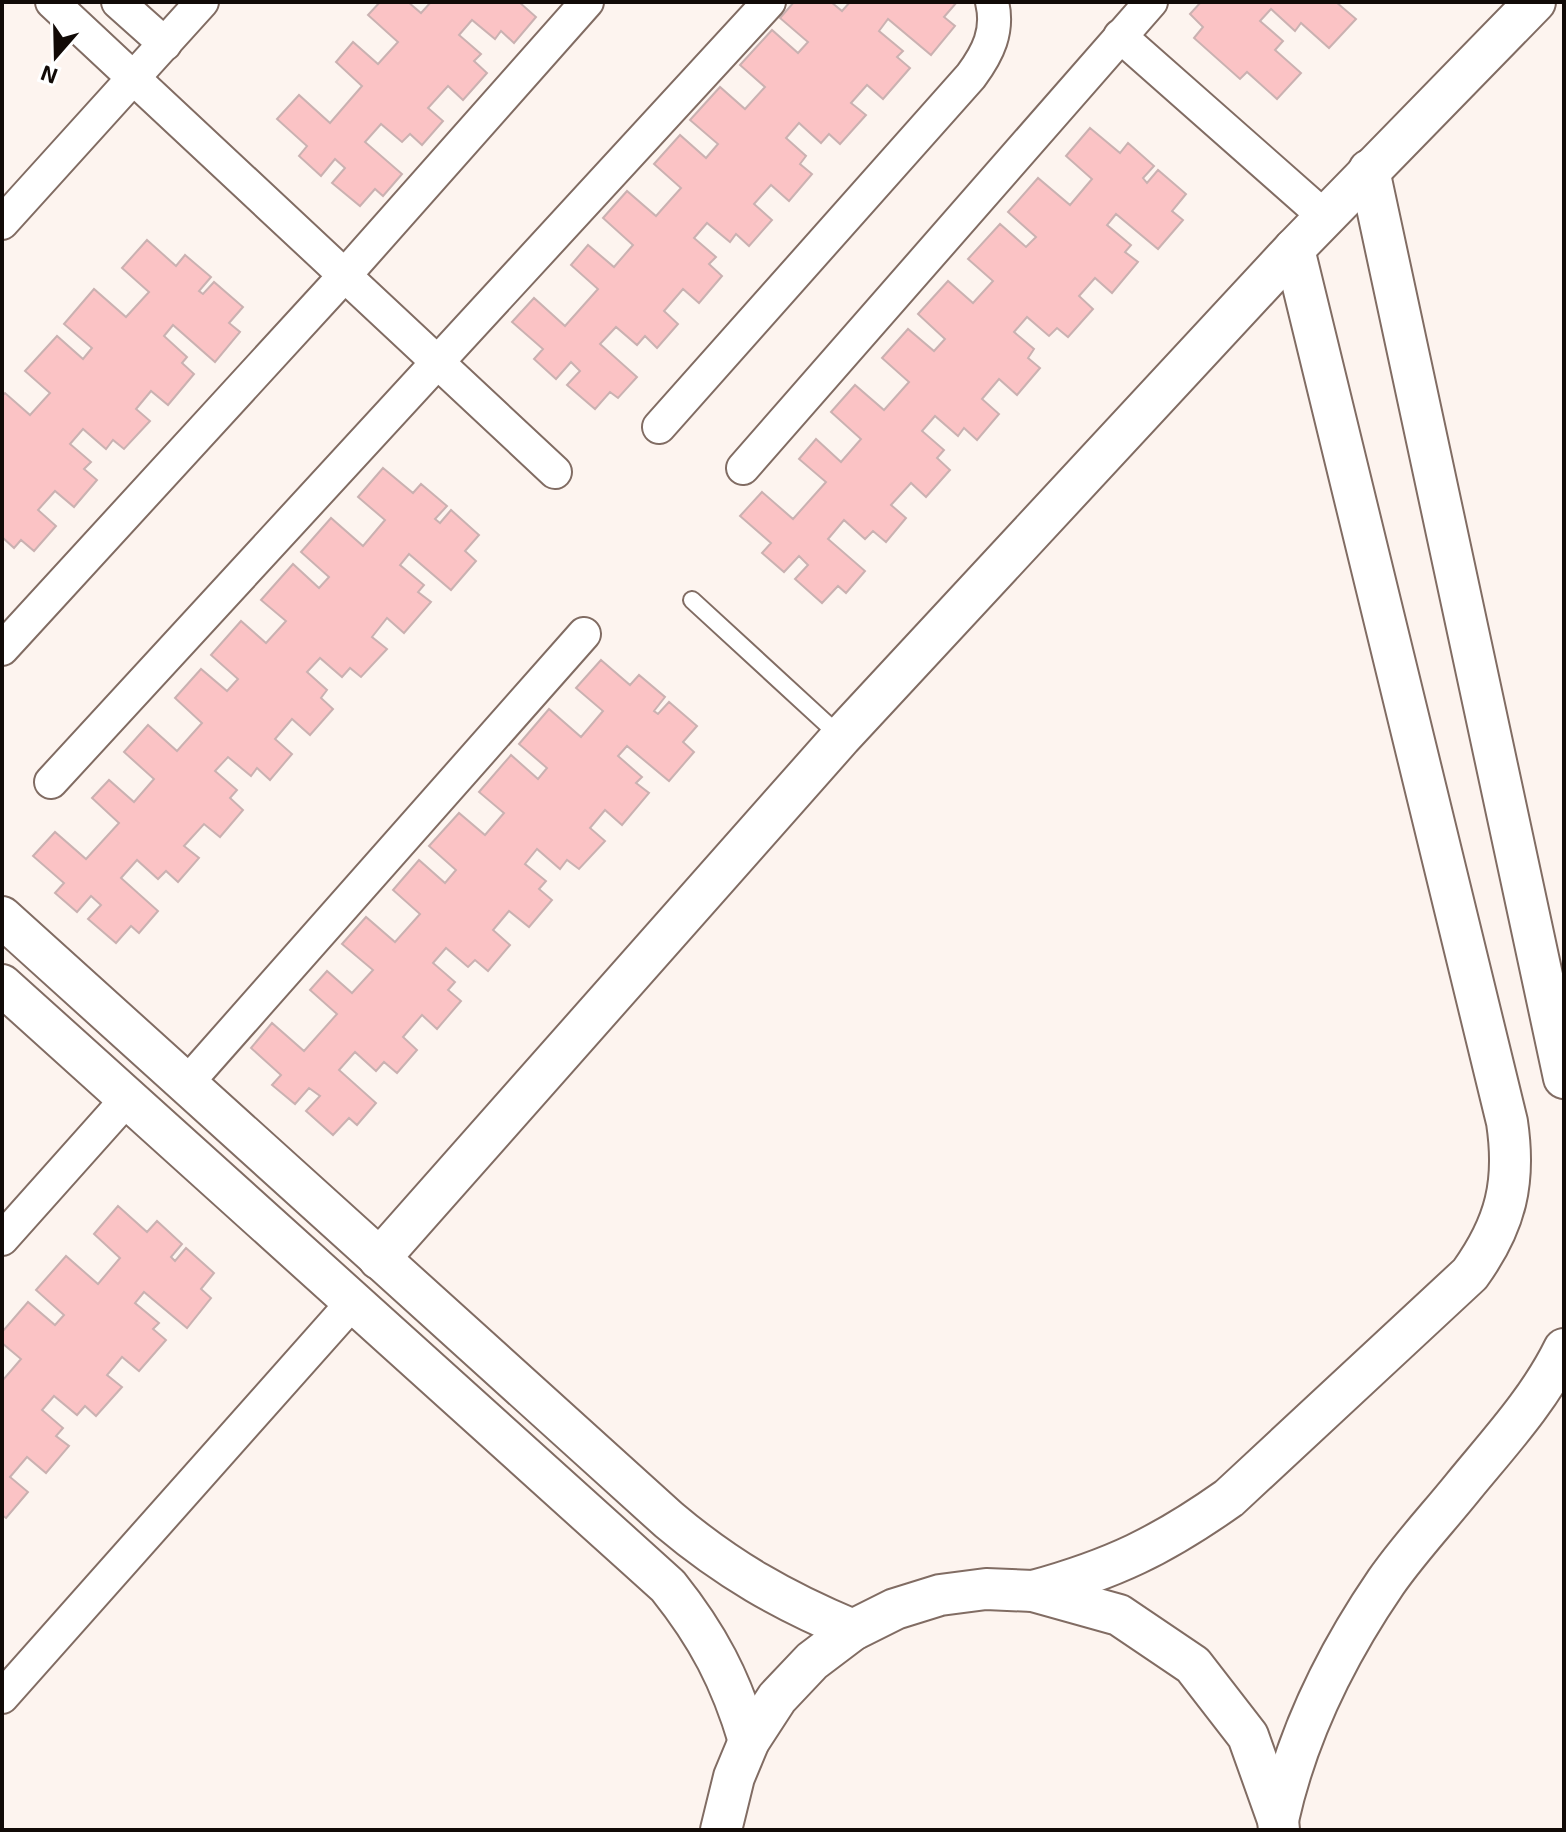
<svg xmlns="http://www.w3.org/2000/svg" width="1566" height="1832" viewBox="0 0 1566 1832" font-family="'Exo 2',sans-serif">
	<style>
		.building { fill: #fbc3c5; stroke: #cab1b1; stroke-width: 2 }
		.lines { fill: none; stroke-linecap: round; stroke-linejoin: round }
		.service-casing { stroke: #816c63; stroke-width: 20 }
		.minor-casing { stroke: #816c63; stroke-width: 36 }
		.tertiary-casing { stroke: #816c63; stroke-width: 44 }
		.service { stroke: #fff; stroke-width: 16 }
		.minor { stroke: #fff; stroke-width: 32 }
		.tertiary { stroke: #fff; stroke-width: 40 }
	</style>
	<rect width="100%" height="100%" fill="#fdf4ef"/>
	<!-- building -->
	<g class="building">
		<path d="M380 2H408L421 13 431 2H519L536 17 514 43 501 31 495 39 472 20 459 35 481 54 474 61 487 73 463 100 448 86 428 108 443 121 422 145 410 134 402 142 381 124 365 142 402 174 383 196 375 189 360 206 332 183 345 168 335 159 321 176 299 156 307 146 277 119 299 95 330 123 362 86 336 62 353 42 378 64 398 42 368 15Z"/>
		<path d="M794 2H831L842 11 850 2H957L944 17 955 26 931 55 888 19 879 31 903 51 897 57 910 68 883 99 867 85 851 103 866 115 840 144 829 134 821 143 799 123 786 138 806 156 800 164 812 174 789 201 771 185 754 204 772 220 749 246 736 234 730 242 707 223 694 238 716 257 709 264 722 276 699 303 683 289 664 311 678 324 657 348 645 336 637 345 616 327 600 344 637 377 618 398 610 392 595 409 567 385 580 371 571 362 556 379 534 359 543 349 512 322 534 298 565 326 598 289 571 265 588 245 614 267 633 245 603 218 627 191 656 216 681 188 654 164 680 135 706 158 718 144 690 120 720 87 745 109 765 87 740 65 772 30 798 53 808 42 780 18Z"/>
		<path d="M1201 2H1336L1356 19 1329 48 1301 23 1295 31 1271 9 1260 21 1283 41 1275 50 1301 73 1277 99 1247 72 1240 79 1194 38 1203 27 1190 14Z"/>
		<path d="M1090 128 1120 153 1128 143 1154 166 1143 178 1147 183 1158 170 1186 194 1172 211 1183 220 1158 249 1116 214 1107 225 1131 245 1125 252 1138 262 1112 293 1095 278 1079 296 1093 309 1068 337 1057 328 1049 336 1027 317 1014 332 1034 349 1028 358 1040 368 1017 395 999 379 982 399 999 414 977 440 964 428 958 436 935 416 922 431 944 450 937 458 950 470 926 497 911 483 891 505 906 518 886 542 873 531 865 539 844 520 828 539 865 571 846 593 838 586 822 603 795 579 808 565 799 556 784 572 762 553 771 543 740 516 762 492 793 519 826 482 799 459 816 439 841 462 861 439 831 412 855 385 884 410 909 382 882 358 908 329 934 351 945 339 918 314 948 281 973 303 993 281 968 259 1000 224 1026 247 1036 237 1008 212 1038 178 1070 205 1092 179 1066 156Z"/>
		<path d="M147 240 176 266 185 255 211 277 199 291 203 294 214 282 243 307 229 323 240 332 215 362 173 325 164 336 187 357 182 363 194 374 168 405 151 391 136 409 150 421 124 449 113 440 106 449 83 429 70 444 91 462 84 469 97 480 74 507 55 491 38 510 56 526 34 551 21 540 14 548 2 537V396L5 393 30 415 50 393 25 371 57 336 83 359 92 348 64 324 94 289 126 317 149 292 122 268Z"/>
		<path d="M383 468 413 493 421 484 447 506 435 519 440 523 451 510 479 535 465 551 476 561 451 590 409 554 400 565 424 585 418 592 431 602 404 633 387 618 372 637 387 649 361 677 350 668 342 677 320 658 307 672 327 690 321 698 333 709 310 735 292 719 275 739 292 754 270 780 257 768 251 776 228 757 215 771 237 790 230 798 243 810 220 837 204 824 184 846 199 858 178 882 166 871 158 879 137 860 121 878 158 911 139 933 131 926 116 943 88 919 101 905 91 896 77 912 55 893 64 883 33 856 55 832 86 859 119 823 92 798 109 780 134 802 154 779 124 752 148 725 177 751 202 723 175 698 201 669 227 691 238 679 211 655 241 621 266 643 286 621 261 600 293 564 319 588 329 577 301 552 331 518 363 546 385 520 358 497Z"/>
		<path d="M601 660 630 685 639 675 665 697 654 711 658 714 669 702 697 726 683 742 694 752 669 781 627 746 618 756 642 777 636 783 649 793 622 825 605 810 590 828 605 841 579 869 567 860 560 869 537 849 525 864 546 881 539 889 552 900 529 927 509 911 493 930 510 945 488 971 475 960 468 967 446 948 433 963 455 982 448 990 461 1001 437 1029 422 1015 403 1037 417 1050 397 1073 384 1062 376 1071 355 1052 339 1070 376 1103 357 1125 349 1118 333 1135 306 1111 320 1096 309 1088 295 1104 272 1085 281 1075 251 1048 272 1023 304 1051 337 1014 310 990 327 971 352 993 373 970 342 944 366 917 395 942 420 914 393 890 419 860 445 883 456 870 429 846 459 813 485 835 504 813 479 792 511 755 538 779 547 768 519 744 549 709 581 737 603 711 576 688Z"/>
		<path d="M118 1206 147 1232 157 1221 182 1244 171 1257 175 1261 186 1248 214 1273 201 1289 211 1298 187 1328 144 1292 135 1303 159 1323 153 1329 166 1340 139 1371 122 1357 107 1375 122 1387 96 1416 85 1406 77 1415 54 1396 42 1410 63 1428 56 1436 69 1446 46 1473 27 1457 10 1477 28 1492 6 1518 2 1515V1381L21 1359 2 1343V1332L28 1302 55 1325 64 1315 36 1290 66 1256 98 1284 120 1258 94 1234Z"/>
	</g>
	<g class="lines">
		<defs>
			<path id="service" d="M692 600 841 737"/>
			<g id="minor">
				<path d="M52 2 555 472"/>
				<path d="M118 2 165 44"/>
				<path d="M1120 36 1325 217"/>
				<path d="M2 223 202 2"/>
				<path d="M659 427 971 76C988 53 999 31 992 2"/>
				<path d="M743 468 1151 2"/>
				<path d="M2 649 345 275 587 2"/>
				<path d="M51 782 769 2"/>
				<path d="M187 1083 584 634"/>
				<path d="M2 1239 127 1099"/>
				<path d="M2 1697 354 1301"/>
			</g>
			<g id="tertiary">
				<path d="M1369 170 1564 1078"/>
				<path d="M2 917 669 1520C727 1569 783 1601 853 1630"/>
				<path d="M2 985 668 1586C708 1636 731 1680 749 1741"/>
				<path d="M379 1259 841 737 1294 249 1535 2"/>
				<path d="M1033 1591C1113 1569 1161 1546 1229 1498L1470 1274C1506 1224 1516 1182 1507 1122L1294 249"/>
				<path d="M1278 1820C1297 1734 1336 1655 1386 1582 1409 1549 1438 1518 1463 1487 1499 1443 1539 1400 1564 1349"/>
				<path d="M721 1830 734 1777 749 1741 777 1698 812 1661 853 1630 895 1609 940 1595 986 1589 1033 1591 1119 1615 1193 1665 1248 1736 1278 1820 1279 1830"/>
			</g>
		</defs>
		<!-- service casing -->
		<use href="#service" class="service-casing"/>
		<!-- minor casing -->
		<use href="#minor" class="minor-casing"/>
		<!-- tertiary casing -->
		<use href="#tertiary" class="tertiary-casing"/>
		<!-- service -->
		<use href="#service" class="service"/>
		<!-- minor -->
		<use href="#minor" class="minor"/>
		<!-- tertiary -->
		<use href="#tertiary" class="tertiary"/>
	</g>
	<!-- border -->
	<rect width="1566" height="1832" fill="none" stroke="#110a07" stroke-width="8"/>
	<!-- north arrow -->
	<g transform="translate(56 56) rotate(200)" stroke="#ffffff" stroke-width="6" paint-order="stroke">
	<path d="M0-6L14 30L0 20L-14 30Z" fill="#110a07"/>
	<text y="-12" font-size="22" font-weight="bold" text-anchor="middle" fill="#110a07">N</text>
	</g>
</svg>
